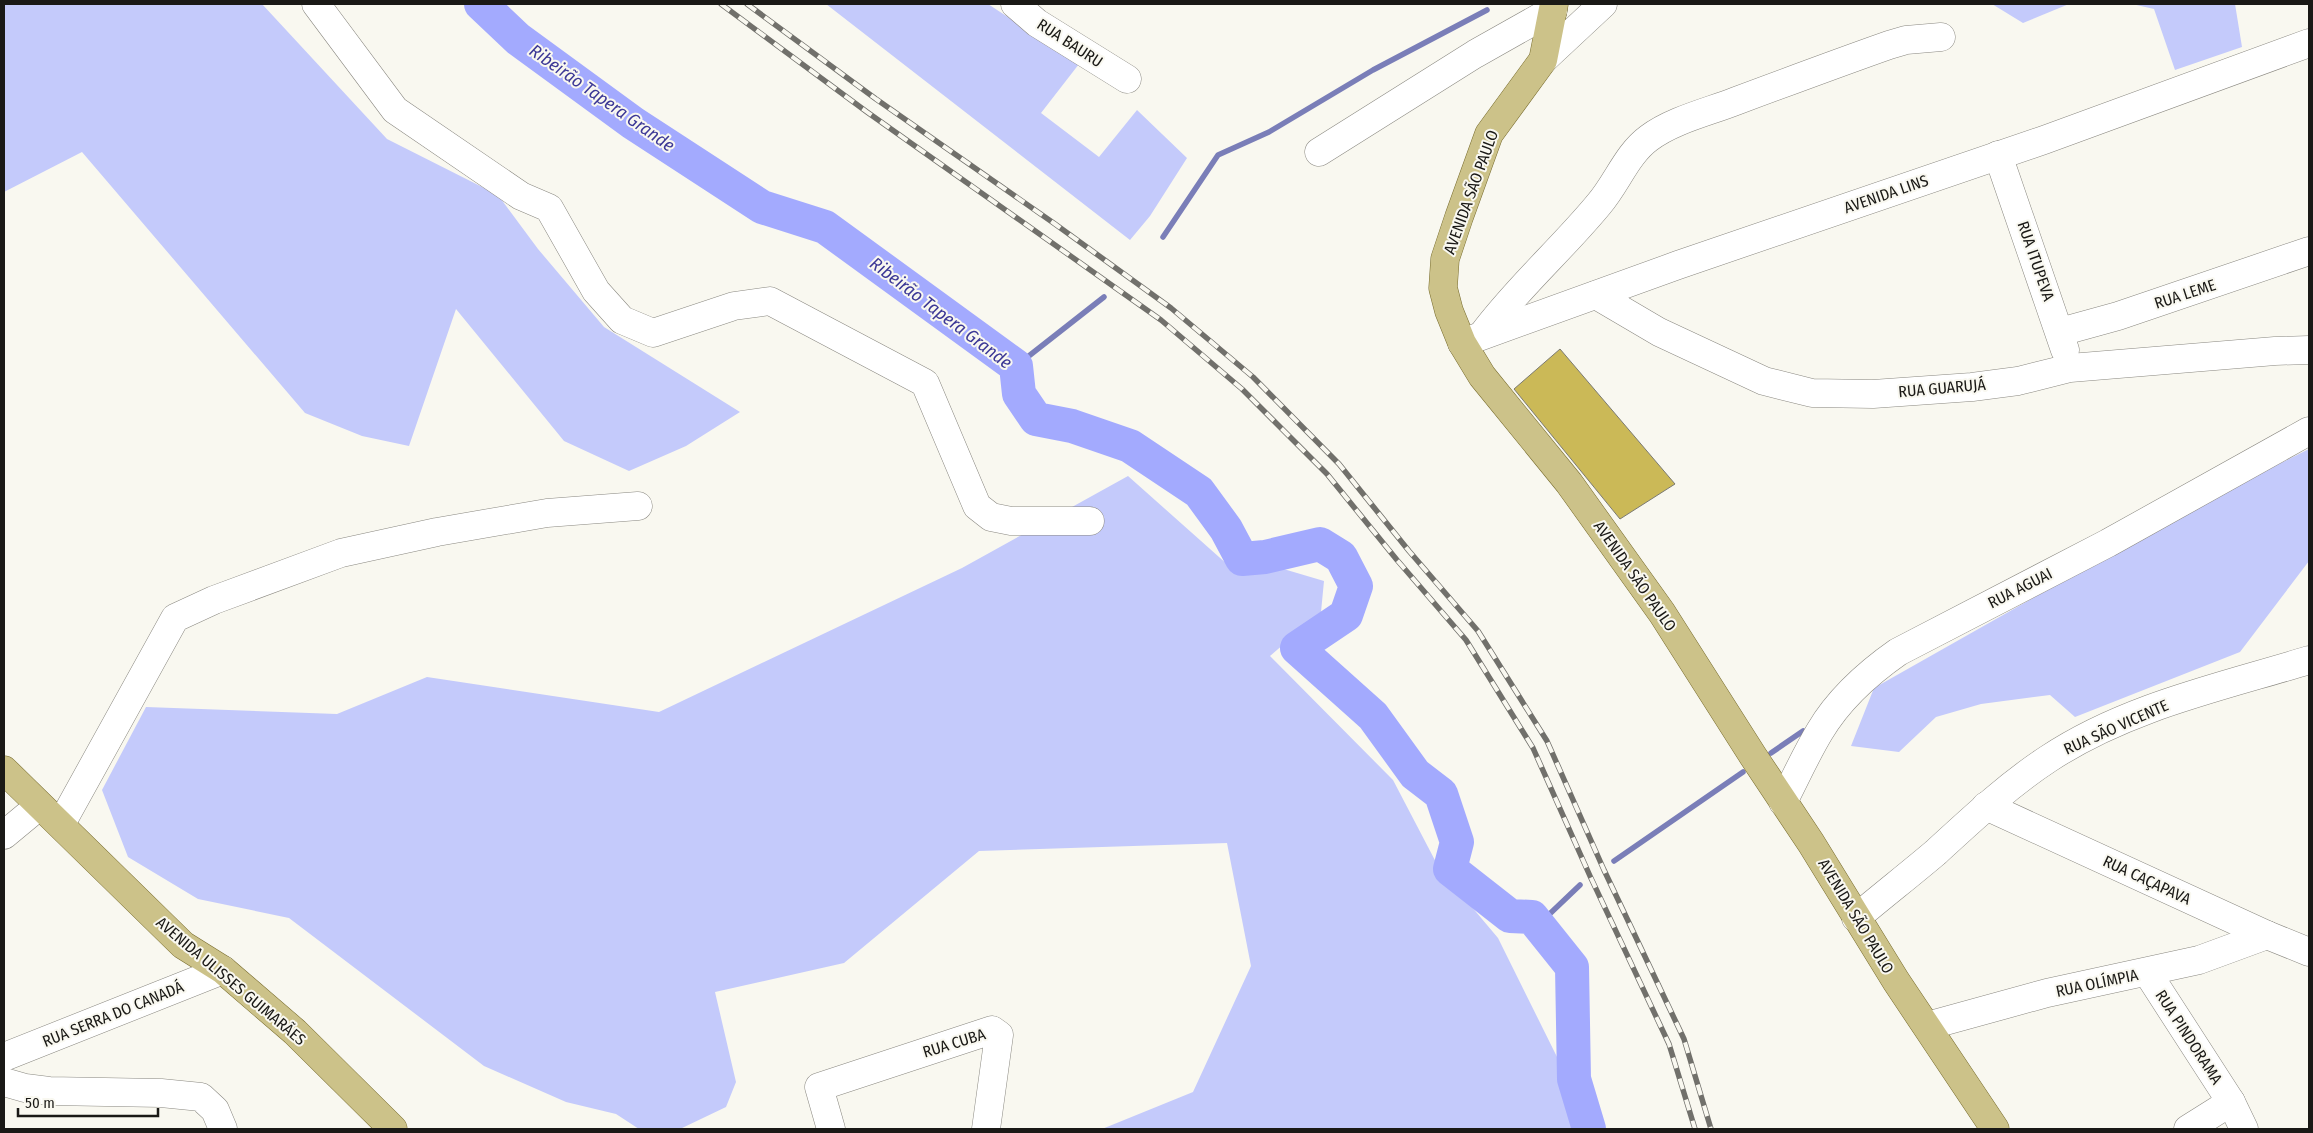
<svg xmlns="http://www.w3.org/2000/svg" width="2313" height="1133" viewBox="0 0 2313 1133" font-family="'Fira Sans Condensed',sans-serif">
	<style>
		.green { fill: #c4cafb }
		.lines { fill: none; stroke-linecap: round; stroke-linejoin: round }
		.stream { stroke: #7a7eb8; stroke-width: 5.5 }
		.river { stroke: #a3aafe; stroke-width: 34 }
		.building { fill: #cbb957; stroke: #7b7a73 }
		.minor-casing { stroke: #8a8881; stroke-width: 29 }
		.major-casing { stroke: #786c2e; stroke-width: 29 }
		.minor { stroke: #fff; stroke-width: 28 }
		.major { stroke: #ccc289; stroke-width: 28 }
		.rail-casing { stroke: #71706b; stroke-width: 5.5 }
		.rail { stroke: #f9f8f0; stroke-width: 4; stroke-dasharray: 11; stroke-linecap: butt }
		.labels { text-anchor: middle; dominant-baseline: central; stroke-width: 4; stroke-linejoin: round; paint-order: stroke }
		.street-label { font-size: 16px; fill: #1a1916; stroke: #f9f8f0 }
		.water-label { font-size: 18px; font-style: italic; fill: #3c3896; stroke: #f9f8f0 }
	</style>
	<rect width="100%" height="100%" fill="#f9f8f0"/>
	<!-- green -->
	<g class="green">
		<path d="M4 4H262L387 139 498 195 538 249 604 327 740 412 686 446 629 471 564 441 456 309 409 446 362 436 305 413 82 152 4 192Z"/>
		<path d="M826 4H988L1079 64 1041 113 1099 157 1137 110 1187 158 1150 216 1130 240Z"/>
		<path d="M1992 4H2069L2023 23Z"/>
		<path d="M2132 4H2235L2242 47 2175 70 2154 9Z"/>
		<path d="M2309 449V561L2240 652 2075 717 2050 695 1981 704 1936 717 1899 752 1851 746 1874 688 2208 499Z"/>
		<path d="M1128 476 1237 573 1270 565 1324 581 1321 612 1270 656 1393 780 1439 868 1498 938 1561 1065 1577 1129H1102L1193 1092 1251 966 1227 843 979 851 844 963 715 992 736 1082 726 1107 680 1129H639L616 1114 566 1102 484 1066 289 918 198 899 128 857 102 790 146 707 337 714 427 677 659 712 962 568Z"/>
	</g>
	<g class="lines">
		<!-- stream -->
		<g class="stream">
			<path d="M1163 237 1218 155 1269 132 1373 70 1487 10"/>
			<path d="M1016 366 1104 297"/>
			<path d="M1771 753 1803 731"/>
			<path d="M1614 861 1743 772"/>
			<path d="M1538 925 1580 885"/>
		</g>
		<!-- river -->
		<path class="river" d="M481 4 518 39 633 123 762 207 825 227 1016 366 1019 394 1036 419 1072 426 1130 446 1199 492 1226 529 1242 559 1265 557 1320 544 1341 557 1356 586 1346 615 1297 648 1373 716 1415 774 1441 794 1457 842 1450 869 1510 916 1532 917 1572 967 1574 1079 1589 1129"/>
	</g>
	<!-- building -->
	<path class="building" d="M1560 349 1675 484 1620 519 1514 389Z"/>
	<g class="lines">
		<defs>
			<g id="minor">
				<path d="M316 4 395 110 521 196 549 208 596 291 622 320 653 333 734 306 770 301 925 383 977 506 991 517 1011 521H1090"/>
				<path d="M1015 4 1037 23 1127 79"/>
				<path d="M1543 60 1603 4"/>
				<path d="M1319 152 1475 54 1553 10"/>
				<path d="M1998 155 2065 350"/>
				<path d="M1596 295 1659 332 1764 381 1812 393 1873 394 1972 387 2018 381 2070 368 2275 351 2309 350"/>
				<path d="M2060 332 2118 316 2309 251"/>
				<path d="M1483 334C1518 287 1562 249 1599 204 1617 183 1627 154 1649 138 1673 120 1708 112 1736 101 1787 82 1838 63 1889 45L1906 40 1941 37"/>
				<path d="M1462 343 1678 265 2044 140 2309 43"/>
				<path d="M1783 802C1795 779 1806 754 1820 731 1839 699 1868 673 1898 652L2108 543 2309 431"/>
				<path d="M1986 806 2267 935 2309 952"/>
				<path d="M61 824 175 618 214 600 341 553 437 532 547 513 638 506"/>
				<path d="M4 835 39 806"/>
				<path d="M1856 918C1882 896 1909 875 1935 853 1971 820 2007 786 2048 759 2126 707 2221 687 2309 660"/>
				<path d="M2147 972 2231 1102 2244 1129"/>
				<path d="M1927 1026 2047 993 2199 960 2267 935"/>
				<path d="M4 1057 223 970"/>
				<path d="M4 1082 25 1088 49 1091 161 1093 201 1097 215 1110 223 1129"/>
				<path d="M831 1129 819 1087 992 1030 999 1035 986 1129"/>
				<path d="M2188 1129 2231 1102"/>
			</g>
			<g id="major">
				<path d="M1554 4 1543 60 1489 134 1459 217 1445 259 1443 288 1449 311 1462 343 1482 376 1569 483 1662 613 1753 756 1811 843 1896 981 1995 1129"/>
				<path d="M4 770 183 945 223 970 295 1032 393 1129"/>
			</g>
		</defs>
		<!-- minor casing -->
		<use href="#minor" class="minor-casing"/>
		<!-- major casing -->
		<use href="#major" class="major-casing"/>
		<!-- minor -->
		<use href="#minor" class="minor"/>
		<!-- major -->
		<use href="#major" class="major"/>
		<defs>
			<g id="rail">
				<path d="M721 4 867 112 1161 320 1242 389 1327 474 1397 560 1466 640 1533 748 1590 876 1669 1044 1695 1129"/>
				<path d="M747 4 876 99 1055 224 1171 308 1253 377 1339 464 1409 551 1478 631 1547 741 1604 870 1684 1039 1711 1129"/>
			</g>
		</defs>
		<!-- rail casing -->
		<use href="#rail" class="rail-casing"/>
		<!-- rail -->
		<use href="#rail" class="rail"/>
	</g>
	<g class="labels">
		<!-- street labels -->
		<g class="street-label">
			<text transform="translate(1070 43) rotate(33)">RUA BAURU</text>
			<text transform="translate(1471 192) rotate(-70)">AVENIDA SÃO PAULO</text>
			<text transform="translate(1886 194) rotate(-19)">AVENIDA LINS</text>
			<text transform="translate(2036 261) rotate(71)">RUA ITUPEVA</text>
			<text transform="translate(2185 294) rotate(-18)">RUA LEME</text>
			<text transform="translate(1942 388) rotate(-5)">RUA GUARUJÁ</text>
			<text transform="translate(1635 576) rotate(55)">AVENIDA SÃO PAULO</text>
			<text transform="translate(2020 588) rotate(-27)">RUA AGUAI</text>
			<text transform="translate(2116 727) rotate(-24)">RUA SÃO VICENTE</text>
			<text transform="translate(2147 880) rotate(25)">RUA CAÇAPAVA</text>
			<text transform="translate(1856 916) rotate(59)">AVENIDA SÃO PAULO</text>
			<text transform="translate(231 981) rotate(40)">AVENIDA ULISSES GUIMARÃES</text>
			<text transform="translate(2097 983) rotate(-12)">RUA OLÍMPIA</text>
			<text transform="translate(113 1014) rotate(-22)">RUA SERRA DO CANADÁ</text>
			<text transform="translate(2189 1037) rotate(57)">RUA PINDORAMA</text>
			<text transform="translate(954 1043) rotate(-17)">RUA CUBA</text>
		</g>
		<!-- water labels -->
		<g class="water-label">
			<text transform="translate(602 98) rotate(35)">Ribeirão Tapera Grande</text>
			<text transform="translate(941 313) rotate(37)">Ribeirão Tapera Grande</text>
		</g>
	</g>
	<!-- border -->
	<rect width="2313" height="1133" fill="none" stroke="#1a1916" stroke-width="10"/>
	<!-- scale -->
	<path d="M18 1108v8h140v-8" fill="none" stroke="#1a1916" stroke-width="2.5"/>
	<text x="25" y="1108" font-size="15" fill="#1a1916" stroke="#f9f8f0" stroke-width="4" paint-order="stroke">50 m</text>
</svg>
